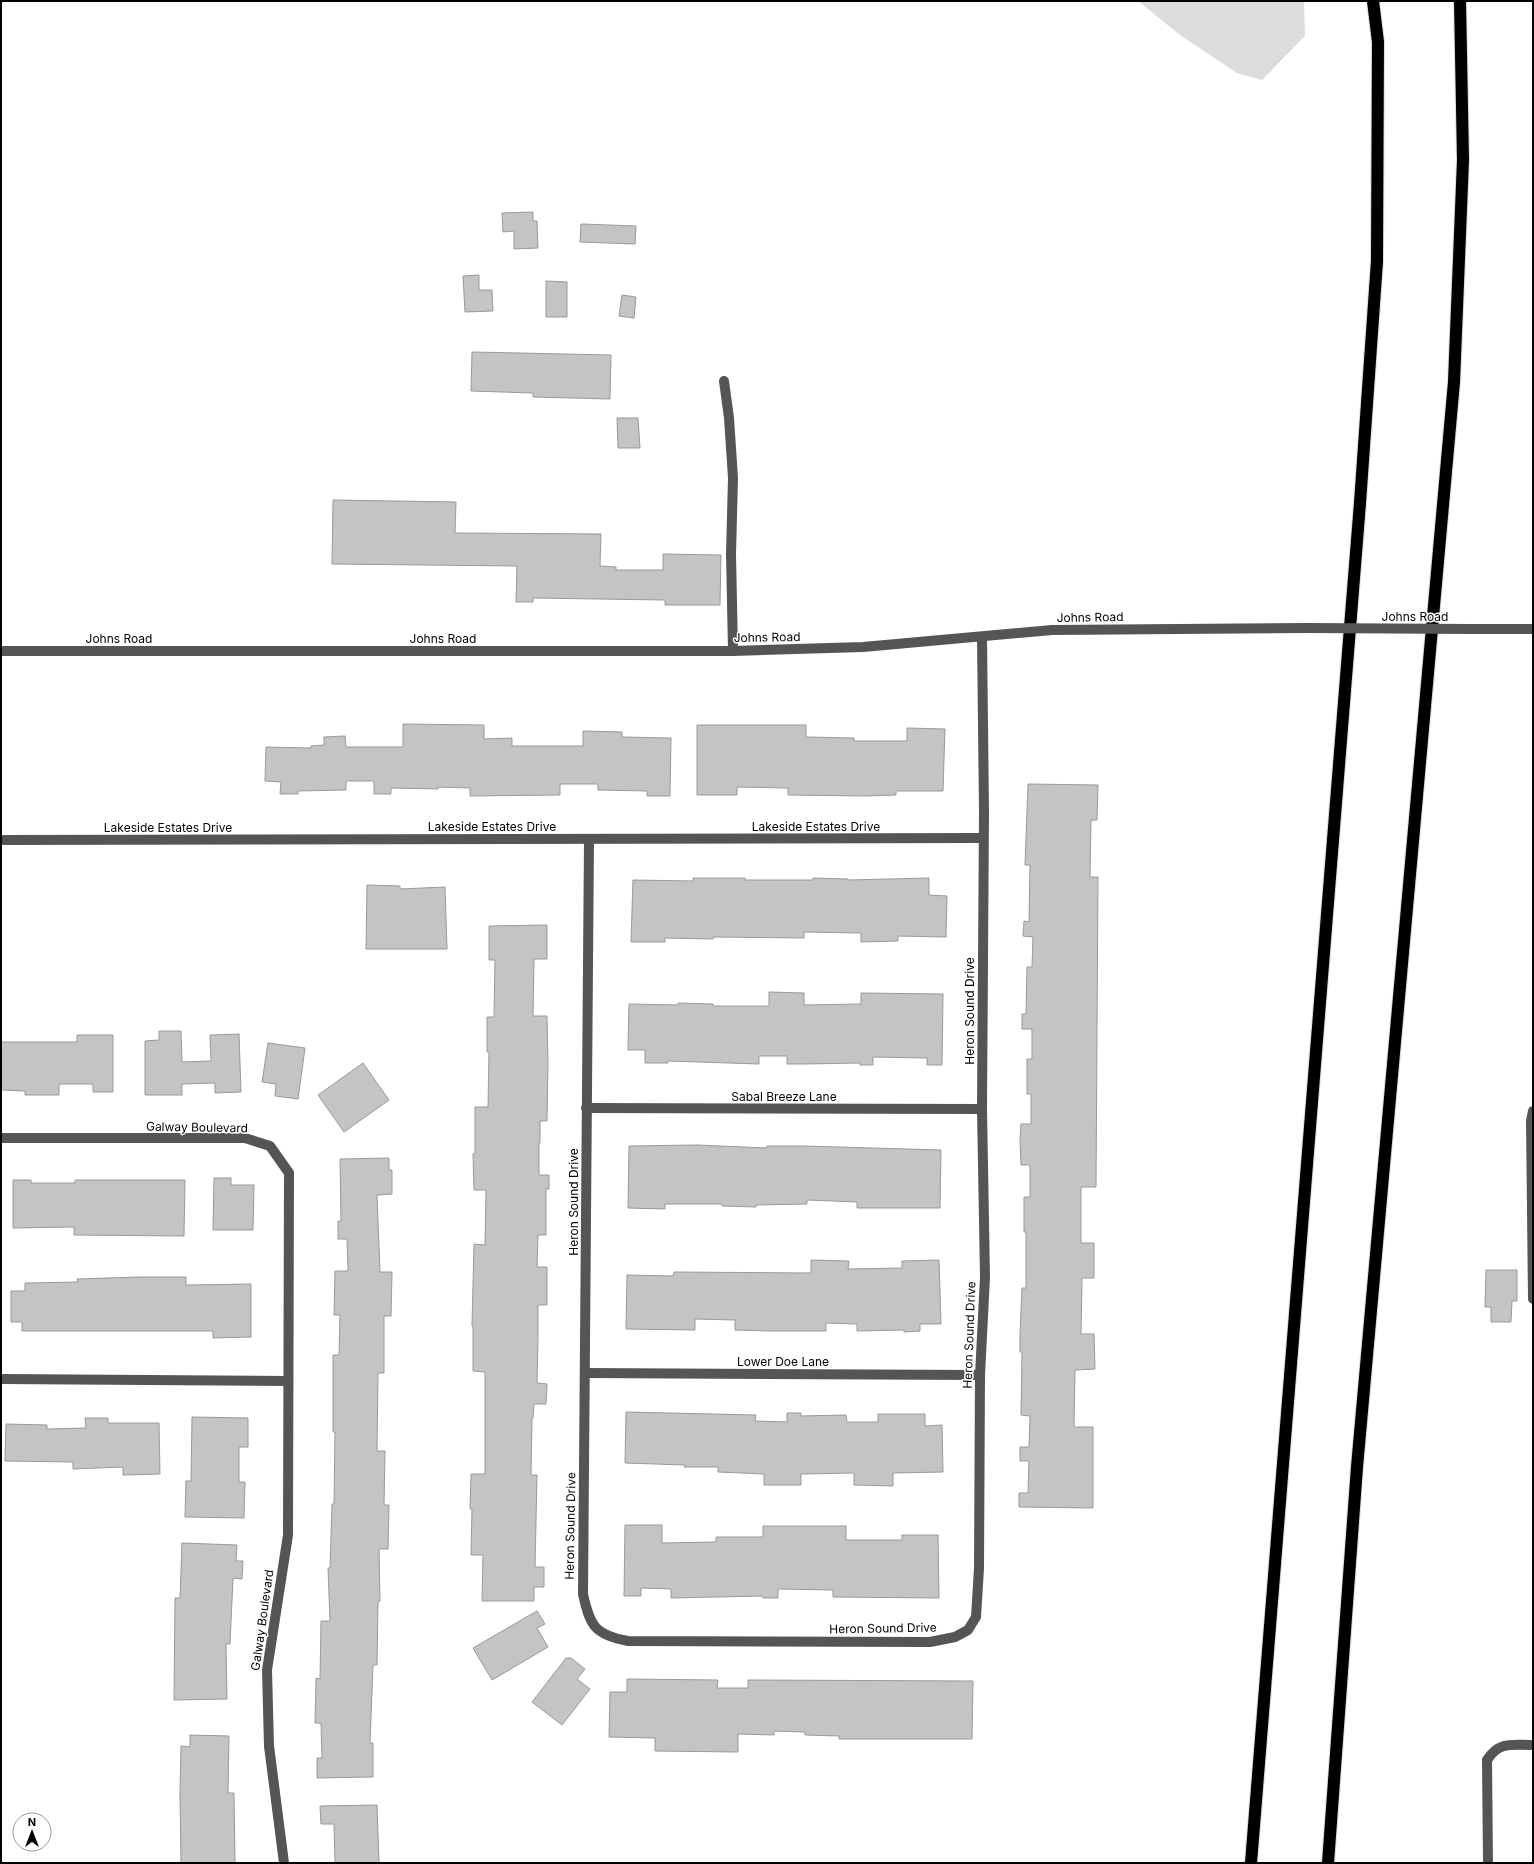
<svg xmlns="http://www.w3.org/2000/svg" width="1534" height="1864" viewBox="0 0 1534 1864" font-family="Inter,sans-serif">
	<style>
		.green { fill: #dcdcdc }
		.building { fill: #c4c4c4; stroke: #999 }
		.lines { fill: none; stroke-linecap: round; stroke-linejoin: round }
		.highway-casing { stroke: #dbdbdb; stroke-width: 14 }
		.minor { stroke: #555; stroke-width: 10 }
		.highway { stroke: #000; stroke-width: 12 }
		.minor-bridge { stroke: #555; stroke-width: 10 }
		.labels { text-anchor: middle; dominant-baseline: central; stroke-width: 3; stroke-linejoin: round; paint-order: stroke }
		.street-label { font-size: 12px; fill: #000; stroke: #fff }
	</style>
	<rect width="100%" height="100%" fill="#fff"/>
	<!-- green -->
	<path class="green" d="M1138 1H1304L1305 36 1262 80 1237 73 1180 35Z"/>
	<!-- building -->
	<g class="building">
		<path d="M533 212V221H537L538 248 514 249V231L503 232 502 213Z"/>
		<path d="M581 224 636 226 635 244 580 242Z"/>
		<path d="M479 275V290H492L493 311 465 312 463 276Z"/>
		<path d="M546 281 567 282V317H546Z"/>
		<path d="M622 295 636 297 634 318 619 316Z"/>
		<path d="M472 352 611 355 610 399 533 397V393L471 391Z"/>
		<path d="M617 418H638L640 448H618Z"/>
		<path d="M333 500 456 502 455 533 601 534 600 566 616 567V570H663V554L721 555 720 605H665V600L533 598V602H516L517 566 332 564Z"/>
		<path d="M403 724 484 725V739L512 738V746H583V731L622 732V737L671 738 670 796H647V791L598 790V784H560V795L470 796V788L438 787V789L391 788V794H374V781H346V790L298 791V794H280L281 782 265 781 266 747 311 748V746L324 745V737L345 736 346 747H403Z"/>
		<path d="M697 725H806V737L854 738V741H907V728L945 729 943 791H896V795L866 796 788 795V788L737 787V795H697Z"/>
		<path d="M1028 784 1098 785 1097 820H1091L1090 877H1098L1096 1187H1081V1243H1094V1278H1082L1081 1334H1094L1095 1369 1075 1370 1074 1427H1093V1508L1019 1507V1493H1028L1029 1461H1020V1447H1029L1030 1416 1021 1415 1022 1352H1020V1335L1022 1288H1026V1232H1024V1197H1030V1165H1021L1020 1140 1021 1124H1031V1094H1027V1059H1032V1029H1022V1014H1026L1027 967H1032L1033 937 1023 936 1024 921 1029 922 1030 865H1025Z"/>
		<path d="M693 878H745V880H813V878L848 879V880L929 878V895L947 896 946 937 898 936V941L861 942V933L804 932V938L713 937V939L665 938V942H631L633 880 693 881Z"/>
		<path d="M367 885 400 886V889L445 887 447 949H366Z"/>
		<path d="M547 925V959H534L533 1016H547L548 1062 547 1121H540V1143H539V1175H549V1189H546V1235H538L537 1267H547V1305H538V1337L537 1383 547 1384 546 1404H534L533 1418H532L531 1475H537L535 1567H544V1587H534V1601H482L483 1555H471L472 1509H470L471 1474H485V1372L473 1371V1326H472L474 1244 485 1245 486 1190H474L473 1154H475V1107H488L489 1052H487V1017H494L495 960H489V926Z"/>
		<path d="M769 992 804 993V1005L861 1004V993L943 994 942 1065H927V1058L873 1057V1065H860V1063L803 1064H787V1056H759V1064L668 1061V1063H645V1050H628L629 1004 678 1005V1003L713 1004V1006H769Z"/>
		<path d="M159 1031H181L182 1062 211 1061 210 1035 239 1034 241 1092 215 1093V1083L182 1084V1095H145V1041L159 1040Z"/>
		<path d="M77 1035H113V1092H93V1084H59V1095H25V1091L1 1090V1042H77Z"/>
		<path d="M268 1043 305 1048 298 1099 275 1096 276 1084 262 1082Z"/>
		<path d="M363 1063 389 1100 344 1132 318 1095Z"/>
		<path d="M697 1145 767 1148V1146H804L941 1150 940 1208H857V1202L807 1200V1204L756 1205V1207L722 1206V1204H665V1209L628 1208 629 1146Z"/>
		<path d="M389 1158V1170H392V1194L377 1195 380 1272H392L391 1316H384V1373H378L377 1451H385L384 1505H389L388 1549H379L380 1601 378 1602 377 1665H373L370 1743H373V1777L317 1778V1758H322L321 1723H315L316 1678 320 1679 321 1621H330L328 1568H330L332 1504H334L335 1432H333V1355H339L340 1315H334L335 1271H348L347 1239H338V1221H341L340 1159Z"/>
		<path d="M214 1178H231V1185H254L253 1230H213Z"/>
		<path d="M13 1180H31V1183H75V1180H185L184 1236 74 1235V1227L13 1228Z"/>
		<path d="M811 1260 849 1261 848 1269 902 1268V1261L939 1260 941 1324H920V1331L904 1332V1330L857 1331V1324L826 1323V1331H769L735 1330V1320L695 1319V1330L626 1329 627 1275 673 1276 674 1272 811 1273Z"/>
		<path d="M1486 1270H1517V1301H1512L1511 1322H1491V1307H1485Z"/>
		<path d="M139 1277H186V1285L251 1284V1337L213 1338V1331H22V1322H11V1291H25V1283L78 1282 77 1279Z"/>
		<path d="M626 1412 756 1415 755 1421 787 1422V1413H801V1416L846 1415 847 1422H878V1414H925V1426L942 1425 943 1472 893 1473V1486L854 1485V1473L801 1474V1485H764V1474L718 1472V1467H684L685 1465 625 1463Z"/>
		<path d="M192 1417 248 1418V1447H239V1482H245L244 1518 185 1517 186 1481H191Z"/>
		<path d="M85 1418H108V1423H159L160 1474 123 1475V1467L73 1469V1462L5 1461 6 1424 47 1425V1429L86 1428Z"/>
		<path d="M625 1525H662V1543L716 1542V1537H763V1526H846V1540H902V1535H938L939 1598 833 1597V1590L778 1589V1598H763V1596L671 1598V1589L641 1588V1596H624Z"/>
		<path d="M182 1543 237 1545 236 1561H243L242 1579 233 1578 230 1644H226L227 1699 174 1700 175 1598H180Z"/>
		<path d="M537 1611 545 1624 537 1628 548 1647 492 1680 473 1648Z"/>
		<path d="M566 1658H571L585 1669 577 1679 590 1689 562 1725 532 1702Z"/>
		<path d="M627 1679 718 1680 717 1688H748V1680L973 1681 972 1739H839V1736L805 1735V1732L774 1731V1735L738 1734V1752L655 1751V1738L609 1737 610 1692H627Z"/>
		<path d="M190 1735 229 1736 228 1793H234L235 1863H181L180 1794 181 1746 190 1747Z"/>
		<path d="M377 1805 379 1863H335L334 1824H321L320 1806Z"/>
	</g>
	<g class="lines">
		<defs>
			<g id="highway">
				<path d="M1251 1863 1360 503 1377 261 1378 42 1373 1"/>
				<path d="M1328 1863 1357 1467 1454 382 1463 160 1460 1"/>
			</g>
		</defs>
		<!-- highway casing -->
		<use href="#highway" class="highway-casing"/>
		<!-- minor -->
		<g class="minor">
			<path d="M724 381 729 418 733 478 731 554 733 651"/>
			<path d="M1472 629H1533"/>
			<path d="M1 651H733L863 647 1052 630 1308 628"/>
			<path d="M589 839 583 1594C590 1626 595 1635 628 1641L930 1642 955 1637 968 1630 976 1617 979 1568 980 1375 985 1277 982 1109 984 812 982 637"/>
			<path d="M1 840 982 838"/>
			<path d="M586 1108 982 1109"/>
			<path d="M1533 1111 1531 1121 1533 1299"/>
			<path d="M1 1138H245L270 1146 289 1173 288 1535 267 1670 269 1746 284 1863"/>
			<path d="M585 1373 980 1375"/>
			<path d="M1 1379 288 1381"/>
			<path d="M1488 1863 1487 1760C1499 1741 1512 1745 1533 1745"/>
		</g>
		<!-- highway -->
		<use href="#highway" class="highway"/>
		<!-- minor-bridge -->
		<path class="minor-bridge" d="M1308 628 1472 629"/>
	</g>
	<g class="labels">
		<!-- street labels -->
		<g class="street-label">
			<text x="1415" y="616">Johns Road</text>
			<text transform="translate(1090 617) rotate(-1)">Johns Road</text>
			<text transform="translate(767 637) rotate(-1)">Johns Road</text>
			<text x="119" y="638">Johns Road</text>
			<text x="443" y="638">Johns Road</text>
			<text x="492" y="826">Lakeside Estates Drive</text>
			<text x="816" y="826">Lakeside Estates Drive</text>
			<text x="168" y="827">Lakeside Estates Drive</text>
			<text transform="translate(969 1011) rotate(-90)">Heron Sound Drive</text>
			<text x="784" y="1096">Sabal Breeze Lane</text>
			<text transform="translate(197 1127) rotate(1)">Galway Boulevard</text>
			<text transform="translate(573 1202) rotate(-90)">Heron Sound Drive</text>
			<text transform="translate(969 1335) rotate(-88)">Heron Sound Drive</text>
			<text x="783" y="1361">Lower Doe Lane</text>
			<text transform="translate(570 1526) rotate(-89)">Heron Sound Drive</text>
			<text transform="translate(262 1620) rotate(-82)">Galway Boulevard</text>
			<text transform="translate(883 1628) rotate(-1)">Heron Sound Drive</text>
		</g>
	</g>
	<!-- border -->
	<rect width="1534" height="1864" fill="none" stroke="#000000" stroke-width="4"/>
	<!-- north arrow -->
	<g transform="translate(32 1832)"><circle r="19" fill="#ffffff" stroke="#999999"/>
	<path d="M0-3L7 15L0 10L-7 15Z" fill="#000000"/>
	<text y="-6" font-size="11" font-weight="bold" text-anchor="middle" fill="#000000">N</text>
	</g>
</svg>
